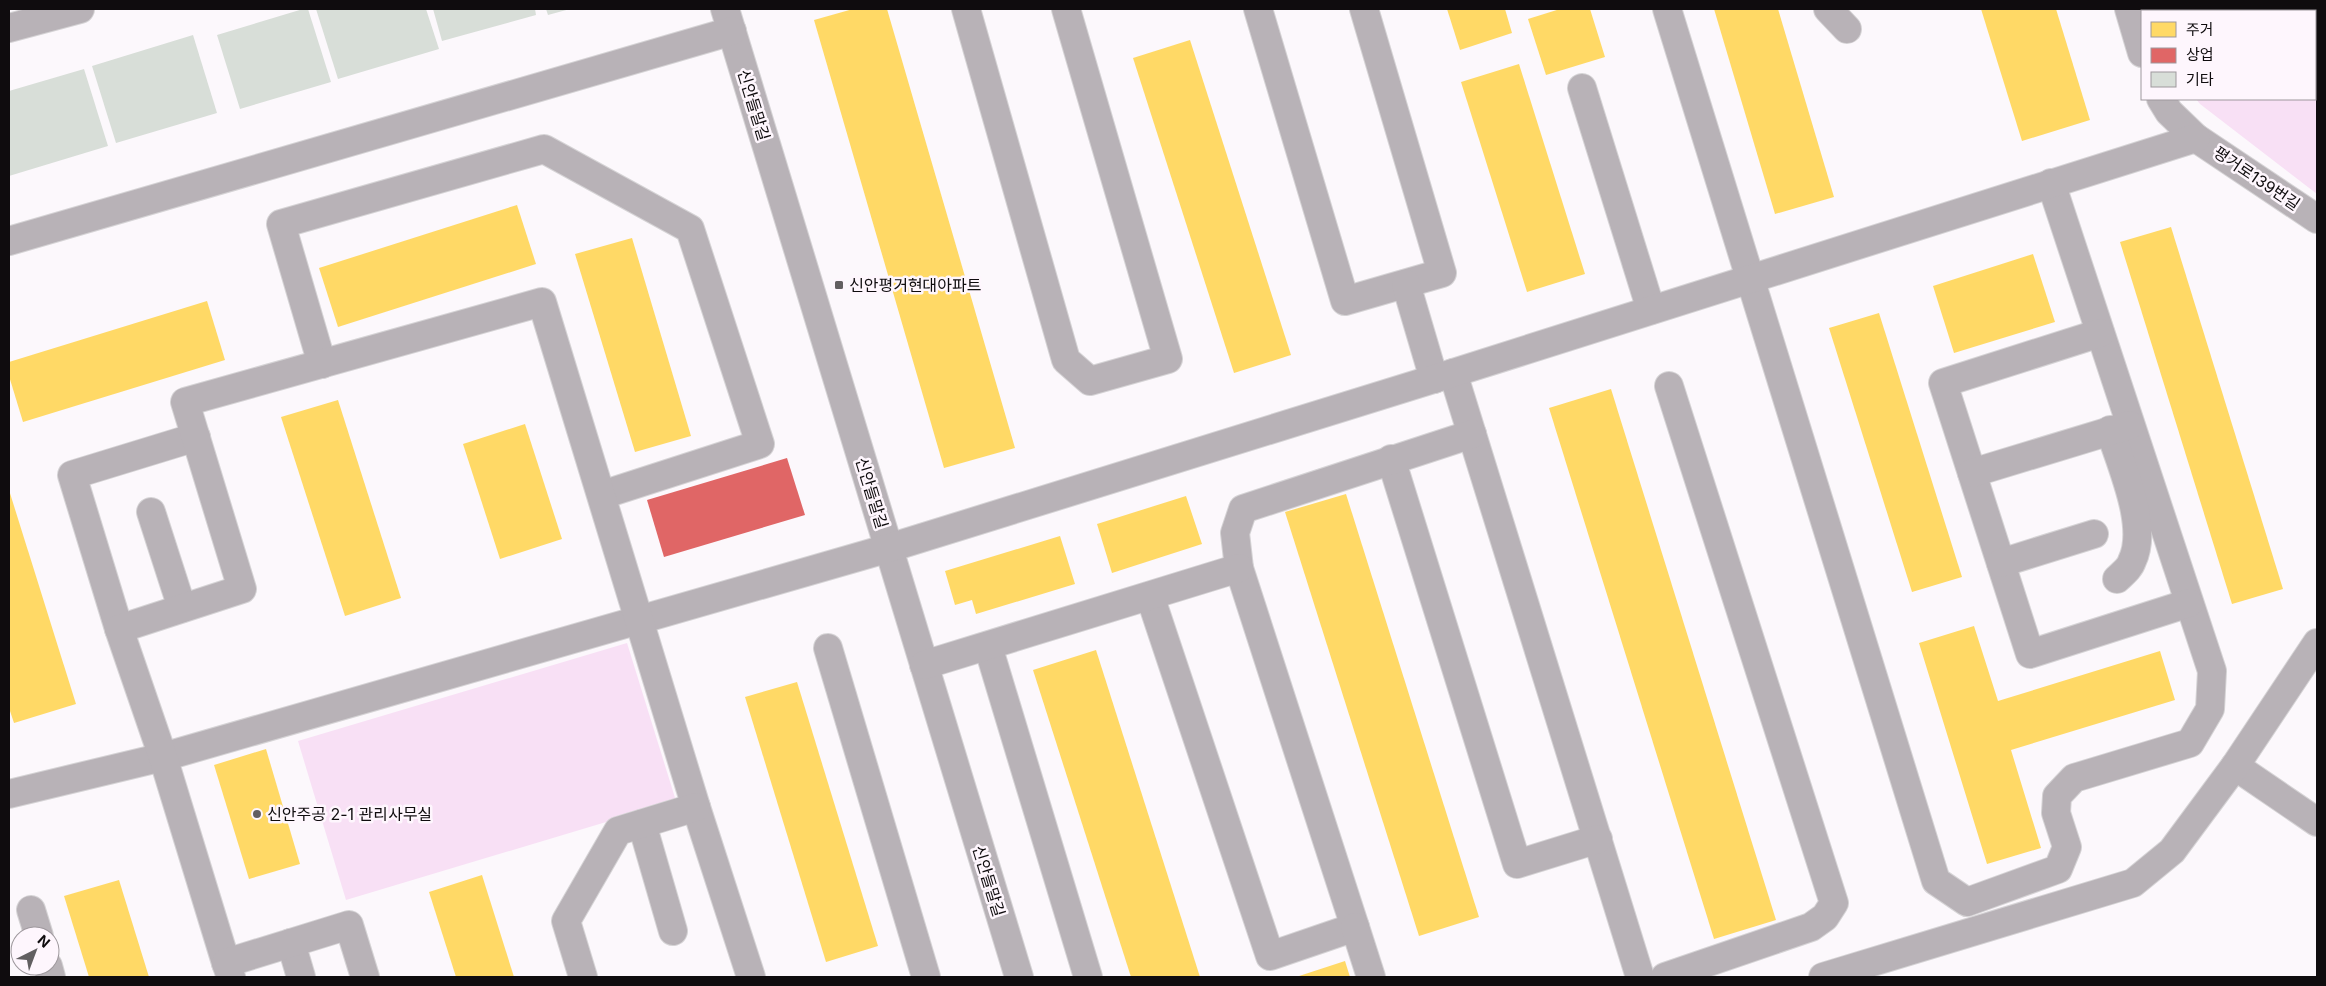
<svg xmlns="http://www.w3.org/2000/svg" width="2326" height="986" viewBox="0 0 2326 986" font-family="Inter,'Noto Sans KR',sans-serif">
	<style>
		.green { fill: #f8e0f5 }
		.homes { fill: #ffd966 }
		.shops { fill: #e06666 }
		.building { fill: #d8ded8 }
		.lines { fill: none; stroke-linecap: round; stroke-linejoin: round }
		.minor-casing { stroke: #d5d3d5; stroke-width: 30 }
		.minor { stroke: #b8b2b7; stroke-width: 28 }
		.poi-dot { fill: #625f61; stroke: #fef6fd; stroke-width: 2 }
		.labels { text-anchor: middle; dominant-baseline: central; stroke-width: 5; stroke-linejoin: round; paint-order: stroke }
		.street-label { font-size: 16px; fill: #0f0c0e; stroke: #fef6fd }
		.poi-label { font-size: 16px; fill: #0f0c0e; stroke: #fef6fd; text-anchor: start }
	</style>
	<rect width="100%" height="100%" fill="#fcf8fc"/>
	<!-- green -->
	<g class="green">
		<path d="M2151 9H2308L2309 11H2152Z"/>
		<path d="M2315 32 2317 40V194L2200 104 2196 99H2315Z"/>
		<path d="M627 643 676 801 346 900 298 741Z"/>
	</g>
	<!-- homes -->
	<g class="homes">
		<path d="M853 9H887L1015 448 944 468 814 20Z"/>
		<path d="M1447 9H1505L1512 33 1460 50Z"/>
		<path d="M1560 9H1590L1605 57 1546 75 1528 19Z"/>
		<path d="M1714 9H1778L1834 197 1775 214Z"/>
		<path d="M1981 9H2056L2090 120 2022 141Z"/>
		<path d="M1190 40 1291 355 1234 373 1133 58Z"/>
		<path d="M1519 64 1585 274 1527 292 1461 82Z"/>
		<path d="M517 205 536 264 338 327 319 268Z"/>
		<path d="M2171 227 2283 589 2232 604 2120 242Z"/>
		<path d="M632 238 691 436 635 452 575 254Z"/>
		<path d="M2033 254 2055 322 1954 353 1933 286Z"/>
		<path d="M207 301 225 360 23 422 9 376V362Z"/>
		<path d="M1879 313 1962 577 1912 592 1829 328Z"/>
		<path d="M1611 389 1776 920 1714 939 1549 408Z"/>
		<path d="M338 400 401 598 345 616 281 417Z"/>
		<path d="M525 424 562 539 500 559 463 444Z"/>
		<path d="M9 490 76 704 14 723 9 708Z"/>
		<path d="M1346 494 1479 917 1419 936 1285 512Z"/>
		<path d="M1186 496 1202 544 1112 573 1097 524Z"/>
		<path d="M1060 536 1075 584 976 614 972 600 955 605 945 571Z"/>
		<path d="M1974 626 1998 701 2160 651 2175 700 2011 750 2041 848 1987 864 1919 643Z"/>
		<path d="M1096 650 1200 977H1131L1033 670Z"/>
		<path d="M797 682 878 946 826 962 745 697Z"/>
		<path d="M266 749 300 864 249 879 214 765Z"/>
		<path d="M482 875 514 977H456L429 892Z"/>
		<path d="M119 880 149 977H89L64 896Z"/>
		<path d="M1345 961 1350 977H1296Z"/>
	</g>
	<!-- shops -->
	<path class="shops" d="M787 458 805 515 664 557 647 500Z"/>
	<!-- building -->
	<g class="building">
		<path d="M303 9H308L331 82 240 109 217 35Z"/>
		<path d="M316 9H426L439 49 338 79Z"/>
		<path d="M433 9H535L536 15 442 41Z"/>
		<path d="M546 9H570L548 15Z"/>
		<path d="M193 35 217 113 116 143 92 66Z"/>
		<path d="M84 69 108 146 9 176V91Z"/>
	</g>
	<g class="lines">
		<defs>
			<g id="minor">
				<path d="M725 9 1019 977"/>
				<path d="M966 9 1066 360 1090 381 1168 359 1066 9"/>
				<path d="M1258 9 1345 301 1442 273 1364 9"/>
				<path d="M1667 9 1936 881 1967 902 2058 869 2067 847 2056 813 2057 796 2074 778 2190 743 2210 709 2212 671 2051 183"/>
				<path d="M1828 9 1847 29"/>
				<path d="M2129 9 2142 53"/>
				<path d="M9 28 80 9"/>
				<path d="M1582 88 1651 310"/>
				<path d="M2161 99 2169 112 2196 138 2317 219"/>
				<path d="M9 241 732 31"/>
				<path d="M1406 284 1434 379"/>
				<path d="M2100 333 1943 383 2030 654 2189 603"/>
				<path d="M322 364 281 224 544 149 690 229 760 444 602 495"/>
				<path d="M1453 373 1640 977"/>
				<path d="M2110 430C2121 466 2149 526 2132 561 2130 568 2122 574 2117 579"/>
				<path d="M1391 459 1517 864 1598 839"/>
				<path d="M1972 473 2130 425"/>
				<path d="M151 512 182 608"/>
				<path d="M2001 563 2094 534"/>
				<path d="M1150 596 1270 956 1355 927 1239 568 1235 533 1243 509 1472 434"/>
				<path d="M119 629 72 475 196 437"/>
				<path d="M988 646 1088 977"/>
				<path d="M828 648 926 977"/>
				<path d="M924 665 1239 568"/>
				<path d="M2235 766 2317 822"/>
				<path d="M9 794 163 757 889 548 1453 373 2196 138"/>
				<path d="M642 824 673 931"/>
				<path d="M31 910 39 936"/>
				<path d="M1355 927 1371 977"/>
				<path d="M291 943 301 977"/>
				<path d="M226 963 163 757 119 629 242 589 185 402 542 302 696 807 751 977"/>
				<path d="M48 966 51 977"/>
				<path d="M231 977 226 963 349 925 365 977"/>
				<path d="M583 977 566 921 618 831 696 807"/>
				<path d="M1665 977 1811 927 1825 917 1834 903 1669 386"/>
				<path d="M1823 977 2133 883 2172 851 2235 766 2317 643"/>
			</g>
		</defs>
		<!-- minor casing -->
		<use href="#minor" class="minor-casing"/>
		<!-- minor -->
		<use href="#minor" class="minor"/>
	</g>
	<!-- markers -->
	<g class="poi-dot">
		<rect x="834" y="280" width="10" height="10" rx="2.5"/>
		<circle cx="257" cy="814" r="5"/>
	</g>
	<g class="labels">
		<!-- street labels -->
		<g class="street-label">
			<text transform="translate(754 105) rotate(73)">신안들말길</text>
			<text transform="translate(2257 178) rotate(34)">평거로139번길</text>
			<text transform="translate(872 493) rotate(73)">신안들말길</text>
			<text transform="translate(989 881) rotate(73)">신안들말길</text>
		</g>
		<!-- poi labels -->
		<g class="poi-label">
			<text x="849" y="285">신안평거현대아파트</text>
			<text x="267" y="814">신안주공 2-1 관리사무실</text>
		</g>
	</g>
	<!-- border -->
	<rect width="2326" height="986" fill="none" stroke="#0f0c0e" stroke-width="20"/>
	<!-- legend -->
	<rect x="2141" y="10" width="175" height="90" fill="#fef6fd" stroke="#9e989d"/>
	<rect x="2151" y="22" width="25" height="15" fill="#ffd966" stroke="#9e989d"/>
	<text x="2186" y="35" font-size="15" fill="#0f0c0e">주거</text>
	<rect x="2151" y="48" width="25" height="15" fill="#e06666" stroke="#9e989d"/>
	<text x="2186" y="60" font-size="15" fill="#0f0c0e">상업</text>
	<rect x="2151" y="72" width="25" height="15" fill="#d8ded8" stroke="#9e989d"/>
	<text x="2186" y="85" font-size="15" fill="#0f0c0e">기타</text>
	<!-- north arrow -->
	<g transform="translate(35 951) rotate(42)"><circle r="24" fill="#fef6fd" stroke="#9e989d"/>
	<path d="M0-4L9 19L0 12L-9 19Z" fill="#625f61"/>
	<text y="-8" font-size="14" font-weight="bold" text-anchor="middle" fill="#0f0c0e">N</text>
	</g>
</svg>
